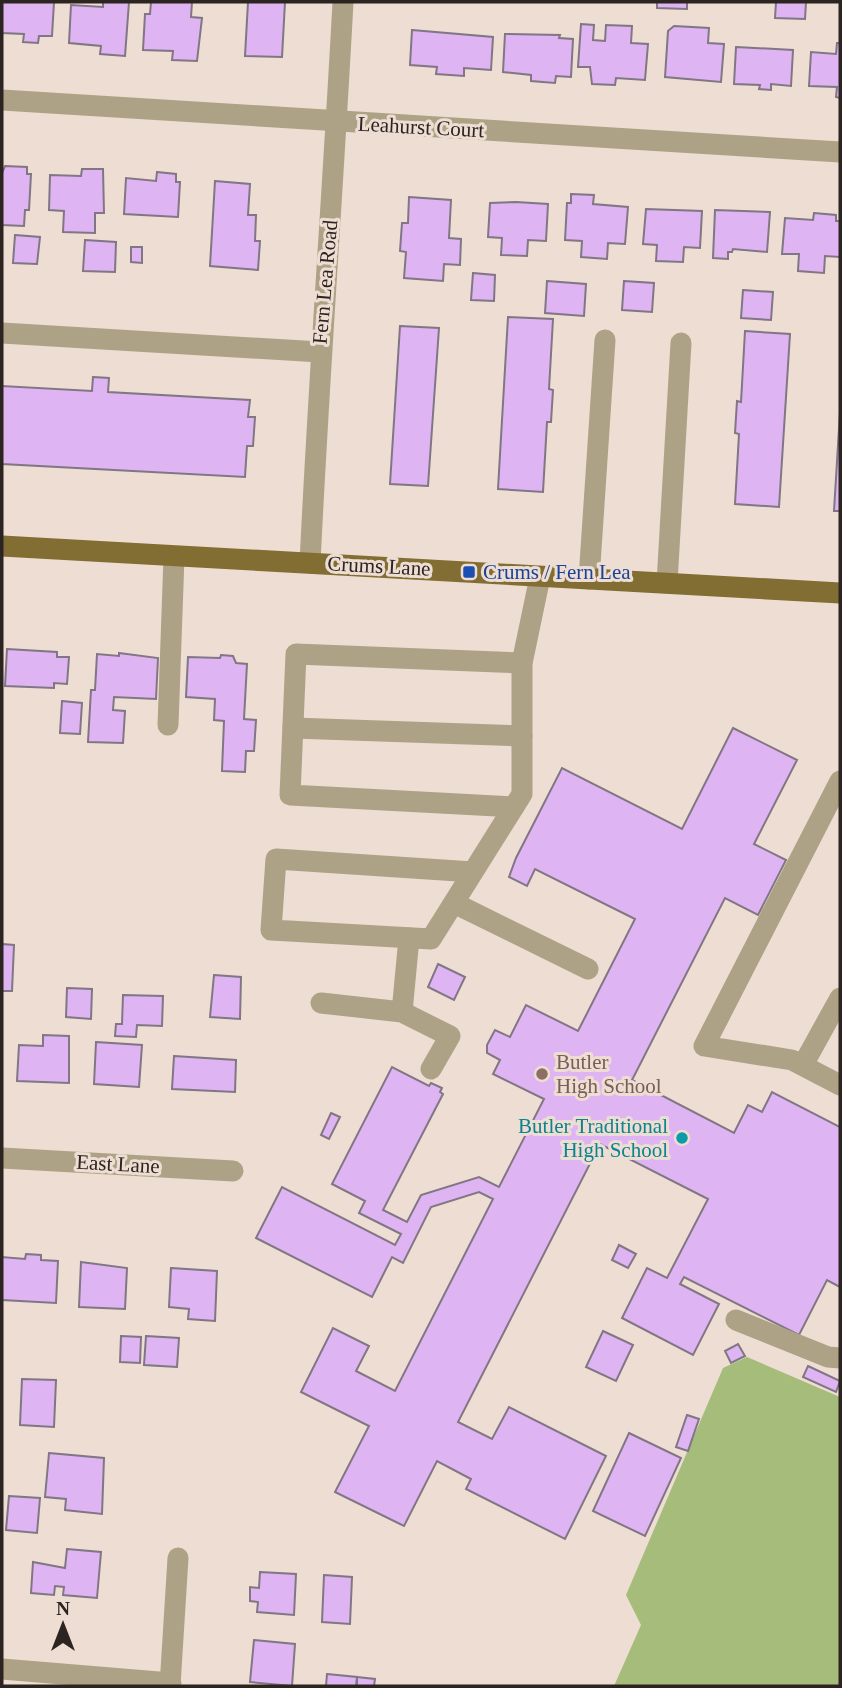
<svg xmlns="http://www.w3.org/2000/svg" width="842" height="1688" viewBox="0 0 842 1688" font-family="'Times New Roman',serif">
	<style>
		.pitch { fill: #a6bc7b }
		.building { fill: #deb5f2; stroke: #807684; stroke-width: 2 }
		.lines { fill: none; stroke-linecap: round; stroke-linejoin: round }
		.minor { stroke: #ada285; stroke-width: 21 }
		.major { stroke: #826d33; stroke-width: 21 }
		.transit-dot { fill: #1a4fb4; stroke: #eeddd2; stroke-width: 2.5 }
		.education-dot { fill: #8d6e63; stroke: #eeddd2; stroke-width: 2.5 }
		.culture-dot { fill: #0f9aa8; stroke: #eeddd2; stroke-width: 2.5 }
		.labels { text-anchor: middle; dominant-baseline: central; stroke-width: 6; stroke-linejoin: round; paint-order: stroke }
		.street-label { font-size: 21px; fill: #2b2420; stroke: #eeddd2 }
		.transit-label { font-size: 21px; fill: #164399; stroke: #eeddd2; text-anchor: start }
		.education-label { font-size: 21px; fill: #785e54; stroke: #eeddd2; text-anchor: start }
		.culture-label { font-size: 21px; fill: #0d838f; stroke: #eeddd2; text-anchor: end }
	</style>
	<rect width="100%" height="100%" fill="#eeddd2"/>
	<!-- pitch -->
	<path class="pitch" d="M747 1357 840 1397V1686H614L641 1625 626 1595 723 1368Z"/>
	<!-- building -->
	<g class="building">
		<path d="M2 2H54L52 36H39L38 43 23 42 24 34 2 33Z"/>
		<path d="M103 2H129L125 56 100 54 101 46 69 43 71 5 103 7Z"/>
		<path d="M151 2H192L191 17 202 18 197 61 172 60 173 51 143 50 145 14H150Z"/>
		<path d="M248 2H285L282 57 245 56Z"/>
		<path d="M657 2H687V9L657 8Z"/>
		<path d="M776 2H806L805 19 775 18Z"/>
		<path d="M581 24 594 25 593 40 605 41 606 25 632 26 631 43 648 44 645 80 616 78 615 85 592 84 590 67H578Z"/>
		<path d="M674 26 709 28 708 43 724 44 721 82 665 77 668 31Z"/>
		<path d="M412 30 493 37 491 70 464 68V76L436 74 437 67 410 65Z"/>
		<path d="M505 34 560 35 559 38 573 39 571 77 556 76 555 83 531 81V75L503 72Z"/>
		<path d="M837 43H840V98L836 97 837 87 809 86 811 52 836 54Z"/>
		<path d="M736 47 793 50 791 86 771 84V90L759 89 760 85 734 84Z"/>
		<path d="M5 166 27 167V174H31L29 210H25L24 226 2 225V173Z"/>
		<path d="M82 169H103L104 213H95V233L63 232 64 211 49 210 50 175 81 176Z"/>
		<path d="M157 172 176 174V182H180L178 217 124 214 126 178 156 181Z"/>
		<path d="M215 181 250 184 248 215H256L255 241H260L258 270 210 266Z"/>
		<path d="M571 194 594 195 593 204 628 207 625 244 608 243 607 259 581 257 582 241 565 240 567 203H571Z"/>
		<path d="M409 197 451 200 449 238 461 239 460 265 444 264 443 281 404 278 406 252 400 251 402 223H408Z"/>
		<path d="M516 202 548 204 546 241 528 240 527 256 501 255 502 238 488 237 490 203Z"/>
		<path d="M646 209 702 211 700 248 684 247 683 262 656 261 657 245 643 244Z"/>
		<path d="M715 210 770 212 767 252 733 249 732 252H728V259L713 258Z"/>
		<path d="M814 213 836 215V221H840V257L825 256 824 273 798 271 799 254H782L785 218 813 220Z"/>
		<path d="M15 235 40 237 37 264 13 263Z"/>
		<path d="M85 240 116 242 115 272 83 271Z"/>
		<path d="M131 247H142V263L131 262Z"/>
		<path d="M473 273 495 275 494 301 471 300Z"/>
		<path d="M547 281 586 284 584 316 545 313Z"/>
		<path d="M624 281 654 283 652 312 622 310Z"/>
		<path d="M743 290 773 292 771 320 741 318Z"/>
		<path d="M508 317 553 319 549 389 553 390 551 422H547L543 492 498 489Z"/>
		<path d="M400 326 439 328 428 486 390 484Z"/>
		<path d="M745 331 790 334 779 507 735 504 739 434 735 433 737 401 741 402Z"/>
		<path d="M93 377 109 378 108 392 250 400 248 417H255L253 446H247L245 477 2 464V386L92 391Z"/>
		<path d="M840 412V511H834Z"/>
		<path d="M7 649 57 652V657H69L67 684 54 683V688L5 686Z"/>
		<path d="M119 653 158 658 156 699 114 697 113 710 125 711 123 743 88 742 91 690H95L97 654 119 656Z"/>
		<path d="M221 655 233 656 236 663 247 664 244 719 256 720 254 751H246L245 772 222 771 224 721 214 720 215 699 186 697 188 657 220 658Z"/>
		<path d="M62 701 82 703 80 734 60 733Z"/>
		<path d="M733 728 797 760 754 844 786 860 758 915 725 898 632 1080 734 1133 748 1105 762 1112 772 1092 840 1127V1287L827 1280 799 1335 684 1277 680 1284 719 1304 693 1355 622 1318 647 1268 667 1278 708 1199 600 1144 458 1422 492 1439 509 1407 606 1456 565 1539 466 1489 471 1479 437 1461 404 1526 335 1492 369 1426 301 1392 333 1328 369 1346 356 1371 395 1391 493 1199 479 1192 431 1207 403 1263 392 1257 372 1297 256 1238 282 1187 395 1245 401 1234 359 1213 365 1201 332 1184 392 1067 429 1086 431 1083 442 1088 440 1092 443 1094 383 1210 407 1222 421 1195 479 1177 499 1187 544 1099 493 1074 500 1060 487 1053V1045L495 1030 510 1037 526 1005 578 1031 635 919 535 869 527 886 509 877 516 858 562 768 682 829Z"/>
		<path d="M2 944 14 945 12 991H2Z"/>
		<path d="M438 964 465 977 454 1000 428 987Z"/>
		<path d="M214 975 241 977 240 1019 210 1017Z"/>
		<path d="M67 988 92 989 91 1019 66 1017Z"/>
		<path d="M123 995 163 996 162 1026 137 1025 136 1037 115 1036 116 1024H122Z"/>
		<path d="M43 1035 69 1036V1083L17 1081 19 1045 43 1046Z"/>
		<path d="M96 1042 142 1045 139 1087 94 1084Z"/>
		<path d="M174 1056 236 1060 235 1092 172 1089Z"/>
		<path d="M331 1113 340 1117 329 1139 321 1135Z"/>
		<path d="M619 1245 636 1254 628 1268 612 1260Z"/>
		<path d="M26 1254 41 1255V1260L58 1261 56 1303 2 1300V1257L25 1259Z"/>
		<path d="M81 1262 127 1268 125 1309 79 1307Z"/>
		<path d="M171 1268 217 1271 215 1321 188 1319 189 1309 169 1307Z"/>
		<path d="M603 1331 633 1345 616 1381 586 1367Z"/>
		<path d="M121 1336 141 1337 140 1363 120 1362Z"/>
		<path d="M146 1336 179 1338 177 1367 144 1365Z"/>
		<path d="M738 1344 745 1356 731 1363 725 1351Z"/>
		<path d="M808 1366 840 1381 836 1392 803 1377Z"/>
		<path d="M22 1379 56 1380 54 1427 20 1425Z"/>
		<path d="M687 1415 699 1419 688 1451 676 1447Z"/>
		<path d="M629 1433 681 1458 645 1536 593 1511Z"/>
		<path d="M49 1453 104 1458 102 1514 65 1510 66 1499 45 1497Z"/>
		<path d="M9 1496 40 1498 37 1533 6 1530Z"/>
		<path d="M67 1549 101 1552 97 1598 63 1595 64 1587 55 1586 54 1595 31 1593 33 1562 65 1568Z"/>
		<path d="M260 1572 296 1574 294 1615 257 1612 258 1602 250 1601V1587L259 1588Z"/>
		<path d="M324 1575 352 1577 350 1624 322 1622Z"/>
		<path d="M254 1640 295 1644 292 1686 250 1682Z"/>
		<path d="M327 1674 357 1677 356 1686H326Z"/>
		<path d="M357 1677 375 1679 374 1686H357Z"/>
	</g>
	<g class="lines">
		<!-- minor -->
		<g class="minor">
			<path d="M2 100 840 152"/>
			<path d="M2 333 320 352"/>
			<path d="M310 563C319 375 333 189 343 2"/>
			<path d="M589 579 605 340"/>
			<path d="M667 583 681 343"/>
			<path d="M168 725 174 557"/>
			<path d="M293 728 522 736"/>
			<path d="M840 781 704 1046 792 1060 840 1085"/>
			<path d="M514 807 290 795 296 654 522 663"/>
			<path d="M473 872 276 859 271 930 431 939 522 794V663L540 577"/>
			<path d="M454 903 588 969"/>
			<path d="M321 1003 402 1012 450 1036 431 1069"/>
			<path d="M402 1012 409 938"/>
			<path d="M803 1065 840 998"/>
			<path d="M2 1158 233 1171"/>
			<path d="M736 1320 828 1357 840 1358"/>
			<path d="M2 1669 171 1683"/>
			<path d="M170 1686 178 1558"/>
		</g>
		<!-- major -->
		<path class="major" d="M2 546 840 593"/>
	</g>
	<!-- markers -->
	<rect class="transit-dot" x="462" y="565" width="14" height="14" rx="3.5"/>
	<circle class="education-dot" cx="542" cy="1074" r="7"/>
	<circle class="culture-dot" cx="682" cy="1138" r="7"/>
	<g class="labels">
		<!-- street labels -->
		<g class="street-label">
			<text transform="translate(421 127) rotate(3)">Leahurst Court</text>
			<text transform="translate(325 282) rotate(-85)">Fern Lea Road</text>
			<text transform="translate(379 566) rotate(3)">Crums Lane</text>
			<text transform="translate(118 1164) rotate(3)">East Lane</text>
		</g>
		<!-- transit labels -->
		<g class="transit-label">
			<text x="483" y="572">Crums / Fern Lea</text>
		</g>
		<!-- education labels -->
		<g class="education-label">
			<text x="556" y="1062">Butler<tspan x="556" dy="24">High School</tspan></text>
		</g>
		<!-- culture labels -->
		<g class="culture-label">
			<text x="668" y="1126">Butler Traditional<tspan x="668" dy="24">High School</tspan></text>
		</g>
	</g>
	<!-- border -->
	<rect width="842" height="1688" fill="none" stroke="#2b2420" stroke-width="7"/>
	<!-- north arrow -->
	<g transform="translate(63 1625)" stroke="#eeddd2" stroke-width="5" paint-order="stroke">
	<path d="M0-5L12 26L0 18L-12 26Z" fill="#2b2420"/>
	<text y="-10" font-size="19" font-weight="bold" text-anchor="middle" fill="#2b2420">N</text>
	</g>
</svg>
